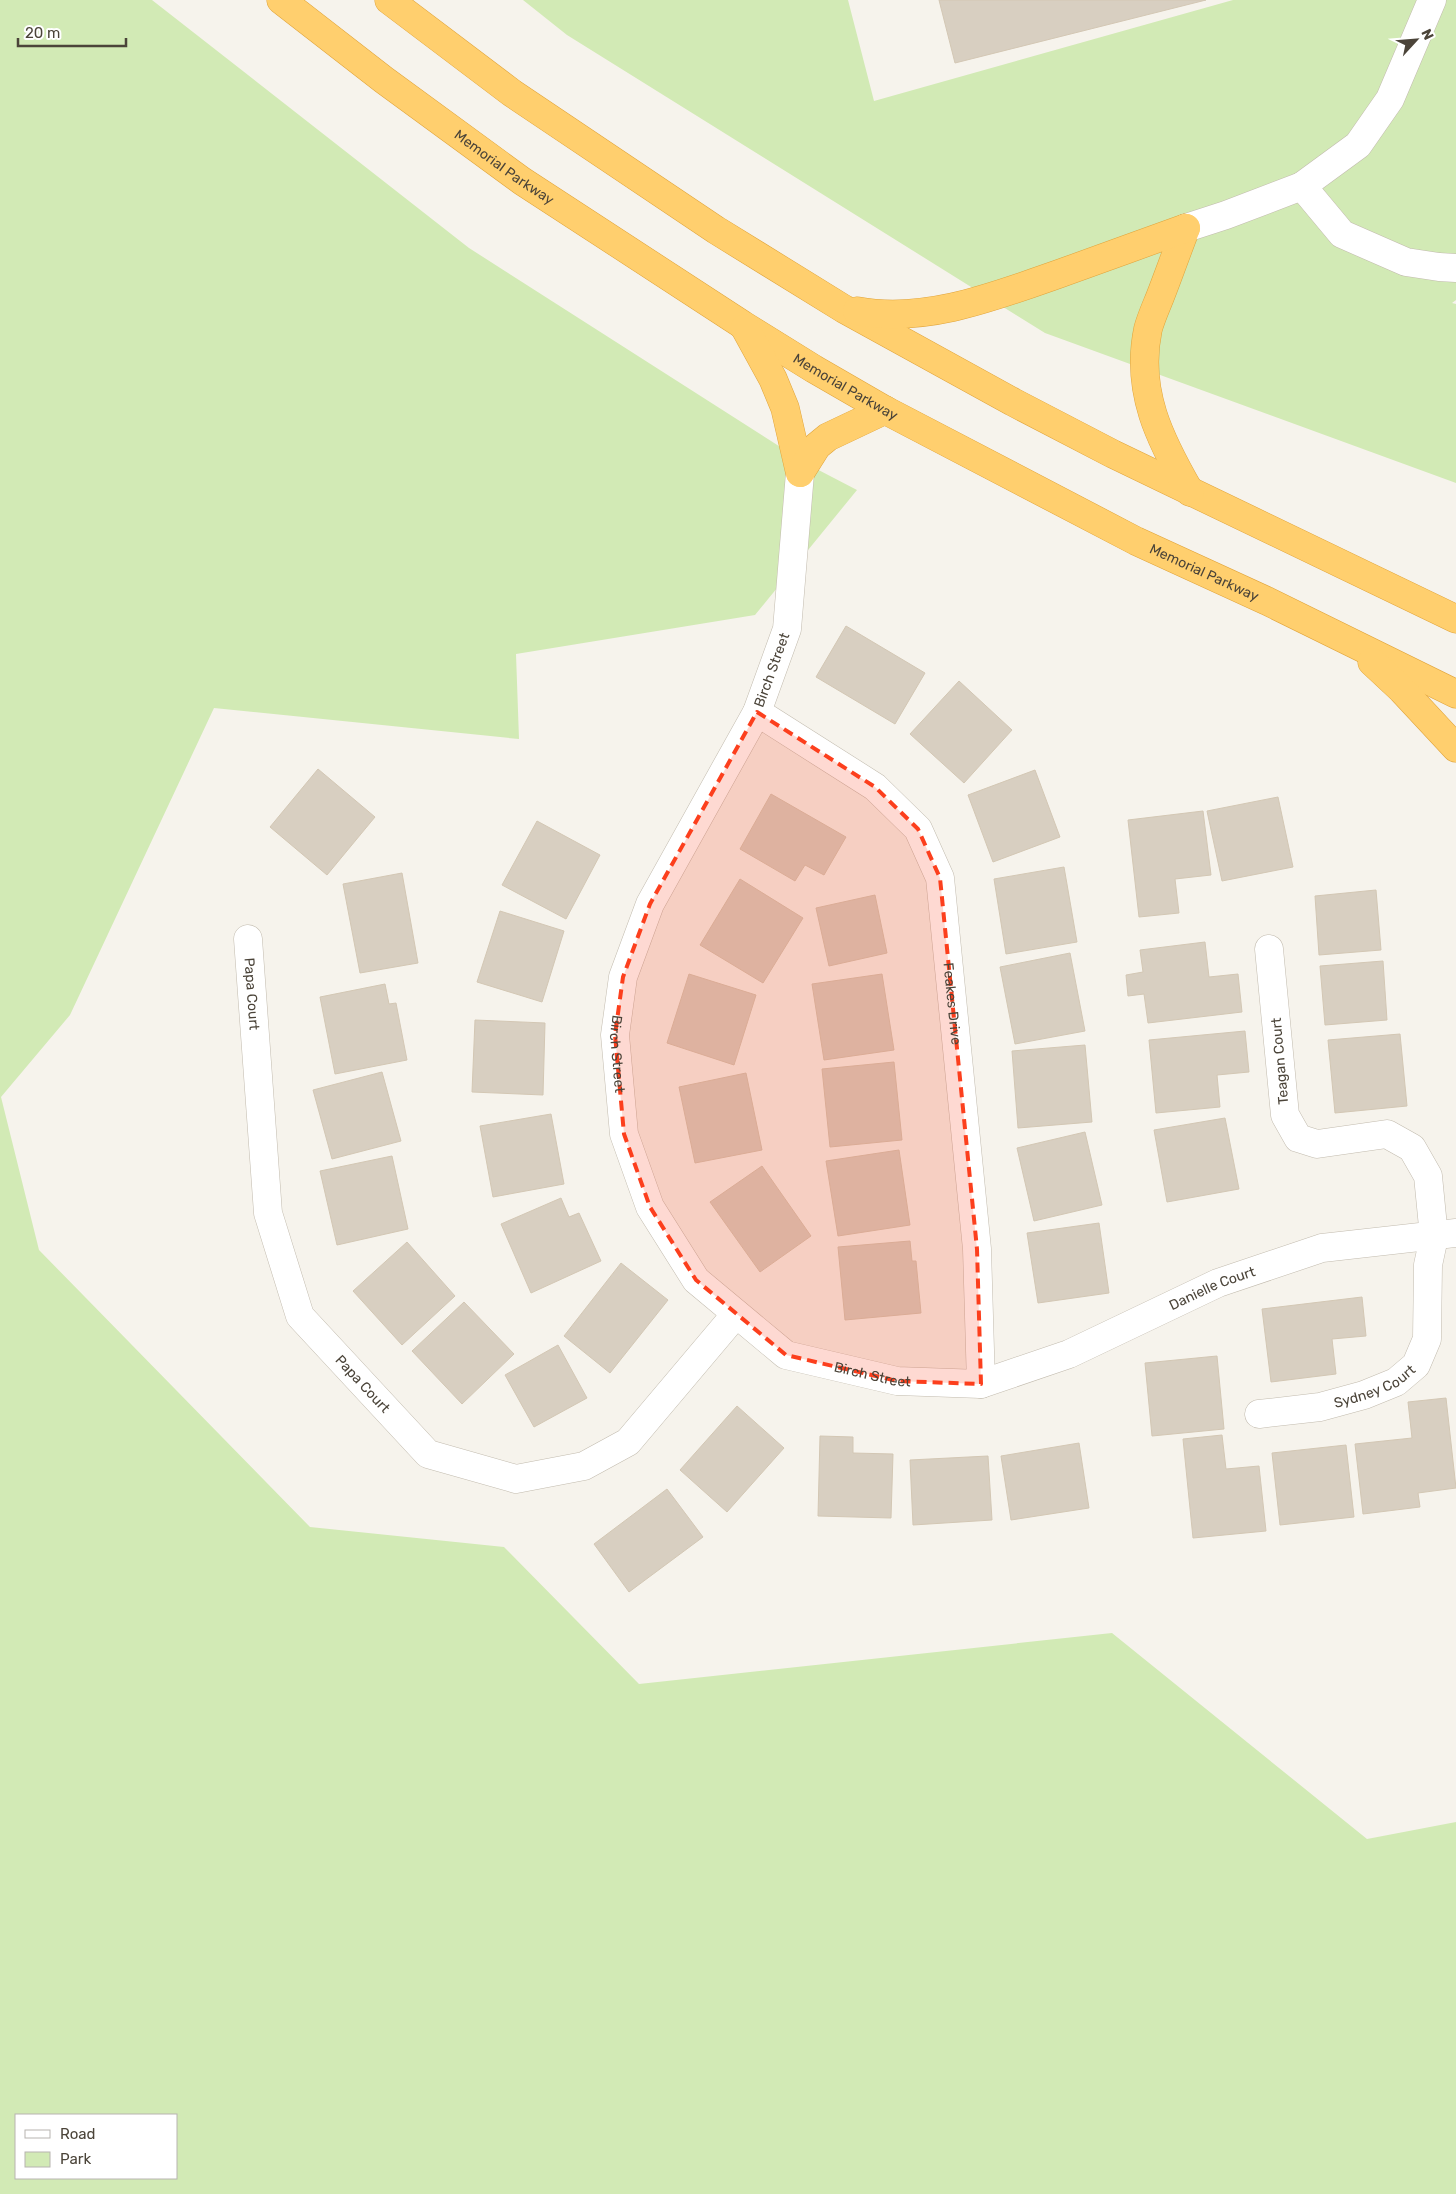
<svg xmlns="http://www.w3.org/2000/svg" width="1456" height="2194" viewBox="0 0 1456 2194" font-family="Rubik,sans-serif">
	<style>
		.green { fill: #d2eab5; fill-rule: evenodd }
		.building { fill: #d8cfc1; stroke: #d3c7b4 }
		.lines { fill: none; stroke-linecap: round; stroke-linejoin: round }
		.street-casing { stroke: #c2bbae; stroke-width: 29 }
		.highway-casing { stroke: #e0a43c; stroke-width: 29 }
		.street { stroke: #fff; stroke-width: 28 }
		.highway { stroke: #ffcf6e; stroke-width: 28 }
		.marked { fill: #fc3f1d; fill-opacity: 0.2; stroke: #fc3f1d; stroke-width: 4; stroke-dasharray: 10 6; stroke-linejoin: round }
		.labels { text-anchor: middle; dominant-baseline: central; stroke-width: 4; stroke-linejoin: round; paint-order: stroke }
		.street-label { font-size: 14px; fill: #4b4439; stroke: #fff }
	</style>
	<rect width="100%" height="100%" fill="#f6f3ec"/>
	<!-- green -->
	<g class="green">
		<path d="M0 0H152L469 248 807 464 857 490 755 615 516 654 519 739 214 708 70 1015 1 1097 39 1250 310 1527 504 1547 639 1684 1112 1633 1367 1839 1456 1822V2194H0ZM16 2115H176V2178H16Z"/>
		<path d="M523 0H848L874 101 1233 0H1456V300L1452 303 1456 304V483L1045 333 567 35Z"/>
	</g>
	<!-- building -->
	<g class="building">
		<path d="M939 0H1206L955 63Z"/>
		<path d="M846 626 925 673 895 724 816 677Z"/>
		<path d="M959 681 1012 730 964 783 910 734Z"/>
		<path d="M318 769 375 817 327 875 270 827Z"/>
		<path d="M1035 770 1060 837 993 862 968 795Z"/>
		<path d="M771 794 846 837 824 875 805 865 795 881 740 849Z"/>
		<path d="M1278 797 1293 867 1222 881 1207 811Z"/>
		<path d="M1203 811 1211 875 1175 879 1179 913 1139 917 1128 820Z"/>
		<path d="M537 821 600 855 566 919 502 885Z"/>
		<path d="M1064 867 1077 942 1006 954 994 879Z"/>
		<path d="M402 873 418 963 360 973 343 884Z"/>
		<path d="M740 879 803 918 763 983 700 945Z"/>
		<path d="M1376 890 1381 950 1319 955 1315 896Z"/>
		<path d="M875 895 887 953 829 966 816 908Z"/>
		<path d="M500 911 564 931 542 1002 477 982Z"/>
		<path d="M1205 942 1209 977 1238 974 1242 1012 1148 1023 1144 994 1128 996 1126 975 1143 972 1140 950Z"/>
		<path d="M1070 953 1085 1031 1015 1044 1000 967Z"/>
		<path d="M1383 961 1387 1020 1325 1025 1320 966Z"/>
		<path d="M689 974 756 995 734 1065 667 1043Z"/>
		<path d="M882 974 894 1050 824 1060 812 984Z"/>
		<path d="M385 984 389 1004 396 1003 407 1060 335 1074 320 997Z"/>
		<path d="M475 1020 545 1023 543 1095 472 1092Z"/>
		<path d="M1245 1031 1249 1072 1217 1075 1220 1107 1156 1113 1149 1040Z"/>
		<path d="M1400 1034 1407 1106 1335 1113 1328 1040Z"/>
		<path d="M1085 1045 1092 1122 1018 1128 1012 1051Z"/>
		<path d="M894 1062 902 1140 830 1147 822 1069Z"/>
		<path d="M382 1072 401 1141 332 1159 313 1090Z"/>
		<path d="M746 1073 762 1150 695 1163 679 1087Z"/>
		<path d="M551 1114 564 1184 493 1197 480 1126Z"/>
		<path d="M1225 1118 1239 1189 1167 1202 1154 1130Z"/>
		<path d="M1085 1132 1102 1205 1034 1221 1017 1148Z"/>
		<path d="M899 1150 910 1225 838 1236 826 1161Z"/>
		<path d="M392 1156 408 1229 337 1245 320 1171Z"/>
		<path d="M762 1166 811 1236 760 1272 710 1202Z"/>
		<path d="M561 1198 569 1217 579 1213 601 1261 531 1293 501 1224Z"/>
		<path d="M1099 1223 1109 1293 1038 1303 1027 1233Z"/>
		<path d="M910 1241 912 1261H916L921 1313 845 1320 838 1247Z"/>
		<path d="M407 1242 455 1296 402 1345 353 1291Z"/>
		<path d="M621 1263 668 1300 610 1373 564 1336Z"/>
		<path d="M1362 1297 1366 1336 1332 1339 1336 1374 1271 1382 1262 1309Z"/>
		<path d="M464 1302 514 1354 462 1404 412 1351Z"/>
		<path d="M558 1345 587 1398 534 1427 505 1375Z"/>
		<path d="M1217 1356 1224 1429 1152 1436 1145 1363Z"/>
		<path d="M1446 1398 1456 1488 1418 1493 1420 1507 1363 1514 1355 1444 1412 1438 1408 1402Z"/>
		<path d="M737 1406 784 1448 727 1512 680 1470Z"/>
		<path d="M1222 1435 1226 1469 1259 1466 1266 1531 1193 1538 1183 1439Z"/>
		<path d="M820 1436 853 1437V1453L893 1454 891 1518 818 1516Z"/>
		<path d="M1079 1443 1089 1508 1011 1520 1001 1456Z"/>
		<path d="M1346 1445 1354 1517 1280 1525 1272 1453Z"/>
		<path d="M988 1456 992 1520 913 1525 910 1460Z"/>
		<path d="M667 1489 703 1537 629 1592 594 1544Z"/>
	</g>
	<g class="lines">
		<defs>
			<g id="street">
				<path d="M1302 186 1342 234 1406 262 1439 267 1456 268"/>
				<path d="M1186 228 1226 215 1302 186 1358 145 1390 99 1432 0"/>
				<path id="s1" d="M800 473 787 629 757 712 650 904 623 977 615 1035 624 1134 650 1207 696 1280 786 1355 897 1381 981 1384 1069 1354 1218 1283 1322 1248 1456 1233"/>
				<path id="s2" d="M757 712 875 787 918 829 940 878 977 1249 981 1384"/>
				<path id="s3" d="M248 939 268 1213 300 1316 428 1454 516 1479 584 1466 628 1442 736 1314"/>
				<path id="s4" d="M1259 1414 1320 1407 1364 1395 1396 1382 1416 1365 1427 1339 1428 1265 1434 1237 1428 1176 1412 1148 1387 1134 1317 1144 1298 1138 1285 1115 1269 949"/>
			</g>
			<g id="highway">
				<path id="s5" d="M281 0 384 80 522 181 743 325 814 369 885 410 1136 541 1267 601 1456 694"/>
				<path d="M389 0 512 93 716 230 844 309 1013 402 1113 454 1456 619"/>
				<path d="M1186 228C1177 251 1169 274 1160 297 1156 307 1151 318 1148 329 1135 391 1160 440 1190 492"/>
				<path d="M857 311C927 324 998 295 1064 272 1105 257 1145 243 1186 228"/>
				<path d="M745 328 773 379 785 408 800 473"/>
				<path d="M800 473 817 446 828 437 885 410"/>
				<path d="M1372 662 1402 690 1456 748"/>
			</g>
		</defs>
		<!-- street casing -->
		<use href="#street" class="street-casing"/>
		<!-- highway casing -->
		<use href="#highway" class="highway-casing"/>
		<!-- street -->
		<use href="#street" class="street"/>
		<!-- highway -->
		<use href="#highway" class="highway"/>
	</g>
	<!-- marked area -->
	<path class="marked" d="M757 712 875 787 918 829 940 878 977 1249 981 1384 897 1381 786 1355 696 1280 650 1207 624 1134 615 1035 623 977 650 904Z"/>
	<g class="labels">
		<!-- street labels -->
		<g class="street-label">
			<text stroke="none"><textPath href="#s5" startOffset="279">Memorial Parkway</textPath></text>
			<text stroke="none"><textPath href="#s5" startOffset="685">Memorial Parkway</textPath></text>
			<text stroke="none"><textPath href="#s5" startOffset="1089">Memorial Parkway</textPath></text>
			<text transform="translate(772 670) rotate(-70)">Birch Street</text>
			<text stroke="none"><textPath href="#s3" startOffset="55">Papa Court</textPath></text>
			<text stroke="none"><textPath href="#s2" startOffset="380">Feakes Drive</textPath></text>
			<text stroke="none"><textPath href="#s1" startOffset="620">Birch Street</textPath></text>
			<text transform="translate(1280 1061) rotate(-95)">Teagan Court</text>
			<text stroke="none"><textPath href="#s1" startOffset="1430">Danielle Court</textPath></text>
			<text stroke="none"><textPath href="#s1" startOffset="1070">Birch Street</textPath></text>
			<text stroke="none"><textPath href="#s3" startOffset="475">Papa Court</textPath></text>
			<text stroke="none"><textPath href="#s4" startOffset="120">Sydney Court</textPath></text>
		</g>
	</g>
	<!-- legend -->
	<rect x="15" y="2114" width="162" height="65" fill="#ffffff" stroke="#b7b4b0"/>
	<rect x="25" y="2130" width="25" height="8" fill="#ffffff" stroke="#b7b4b0"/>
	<text x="60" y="2139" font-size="15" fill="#4b4439">Road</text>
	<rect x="25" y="2152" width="25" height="15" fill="#d2eab5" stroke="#b7b4b0"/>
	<text x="60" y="2164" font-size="15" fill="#4b4439">Park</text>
	<!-- north arrow -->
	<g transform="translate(1416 40) rotate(64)" stroke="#ffffff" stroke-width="4" paint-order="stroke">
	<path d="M0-4L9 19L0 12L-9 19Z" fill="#4b4439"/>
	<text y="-8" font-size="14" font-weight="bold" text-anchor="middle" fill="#4b4439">N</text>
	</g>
	<!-- scale -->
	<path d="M18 38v8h108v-8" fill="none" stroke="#4b4439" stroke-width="2.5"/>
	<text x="25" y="38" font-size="15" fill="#4b4439" stroke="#ffffff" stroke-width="4" paint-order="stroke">20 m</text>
</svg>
